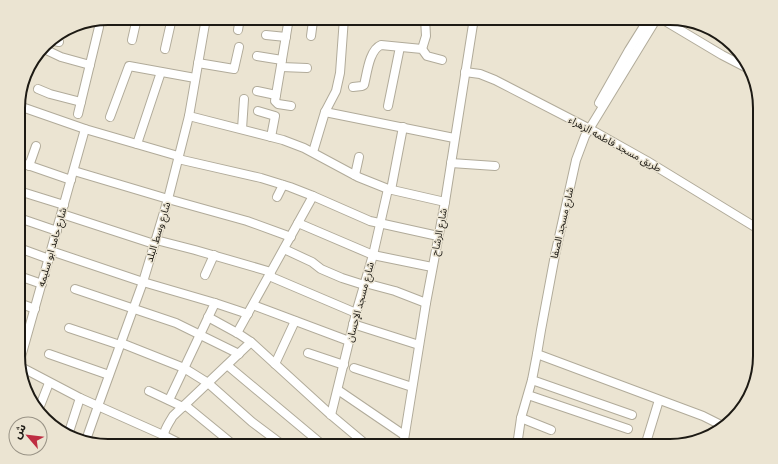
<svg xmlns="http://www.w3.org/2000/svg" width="778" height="464" viewBox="0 0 778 464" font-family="Mulish,'Noto Sans Arabic',sans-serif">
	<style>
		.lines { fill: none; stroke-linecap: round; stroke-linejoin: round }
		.minor-casing { stroke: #b1ab9a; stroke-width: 10 }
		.minor { stroke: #fff; stroke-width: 8 }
		.labels { text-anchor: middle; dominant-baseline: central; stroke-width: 3; stroke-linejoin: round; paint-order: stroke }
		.street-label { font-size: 10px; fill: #1d1a14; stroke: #ebe4d2 }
		.rim { fill: none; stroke: #1d1a14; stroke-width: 2 }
	</style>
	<rect width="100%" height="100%" fill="#ebe4d2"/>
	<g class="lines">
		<defs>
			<g id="minor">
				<path d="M289 18 275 101 278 104 291 106"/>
				<path d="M293 18 312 20 313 21 311 36"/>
				<path d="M660 18 722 55 749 69"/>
				<path d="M392 19 409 21 410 18"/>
				<path d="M238 30 240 18"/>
				<path d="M266 35 286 37"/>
				<path d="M50 40 59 42"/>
				<path d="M132 40 137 18"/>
				<path d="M42 48 61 57 90 65"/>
				<path d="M165 49 172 18"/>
				<path d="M422 49 426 36 425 18"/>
				<path d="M257 56 282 60"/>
				<path d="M198 63 234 69 239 47"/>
				<path d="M281 67 307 68"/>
				<path d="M465 72 480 74 495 80 590 129 647 161 760 230"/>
				<path d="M353 87 362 86 364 85C367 74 369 50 381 45L422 49 427 56 442 60"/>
				<path d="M38 89 50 94 81 102"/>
				<path d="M257 91 276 95"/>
				<path d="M19 101 30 64"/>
				<path d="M599 103 629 50 649 18"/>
				<path d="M19 106 85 129 178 156"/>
				<path d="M388 106 400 47"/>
				<path d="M258 111 275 116 271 137"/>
				<path d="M325 112 454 138"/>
				<path d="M78 114 99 27"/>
				<path d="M189 116 283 140 304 148 358 177 388 189 445 202"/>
				<path d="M110 117 129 66 195 78"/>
				<path d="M242 129 244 99"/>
				<path d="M137 144 161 72"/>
				<path d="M313 152 325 112 336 91 340 73 344 18"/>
				<path d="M178 159 261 178 290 187 313 196 370 221 438 236"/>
				<path d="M19 162 71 180"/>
				<path d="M451 163 495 166"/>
				<path d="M29 166 36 146"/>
				<path d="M74 171 168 199 247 221 291 237"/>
				<path d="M355 175 359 157"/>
				<path d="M391 190 403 127"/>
				<path d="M19 191 64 205"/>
				<path d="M277 197 283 185"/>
				<path d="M62 214 154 244"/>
				<path d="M19 218 57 231"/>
				<path d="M298 223 373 255 432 267"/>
				<path d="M156 240 195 250 271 272"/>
				<path d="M19 248 49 259"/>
				<path d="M284 249 312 262 321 269 342 278 364 285"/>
				<path d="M51 251 143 282 215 303 248 314"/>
				<path d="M205 275 214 255"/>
				<path d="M19 276 42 284"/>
				<path d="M269 276 356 313"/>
				<path d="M365 283 395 291 426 303"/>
				<path d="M75 289 176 323 239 354"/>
				<path d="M19 303 35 309"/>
				<path d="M253 305 349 341"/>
				<path d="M208 317 239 334 251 342 331 415 368 446"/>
				<path d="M353 324 419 345"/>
				<path d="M69 328 120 345"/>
				<path d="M237 333 313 196"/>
				<path d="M121 343 184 368 208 383 252 422 284 446"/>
				<path d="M308 353 344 365"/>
				<path d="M49 354 109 375"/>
				<path d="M537 354 703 416 723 426"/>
				<path d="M19 364 85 129"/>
				<path d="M275 364 295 321"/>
				<path d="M227 365 324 446"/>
				<path d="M19 366 80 398 163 435 185 446"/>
				<path d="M354 368 412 387"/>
				<path d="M532 380 632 415"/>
				<path d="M338 390 404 435"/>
				<path d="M149 391 183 407"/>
				<path d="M528 395 628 429"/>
				<path d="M169 400 215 303"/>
				<path d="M185 405 235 446"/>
				<path d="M38 411 49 383"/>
				<path d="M331 415 356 313 373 255 388 189"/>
				<path d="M521 418 551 430"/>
				<path d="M68 435 80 398"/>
				<path d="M86 440 98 406 143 282 168 199 189 116 206 18"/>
				<path d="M164 446C163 431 165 429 173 416L251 342"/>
				<path d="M403 446 426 303 445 202 474 18"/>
				<path d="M517 446 521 418 532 380 537 354 541 330 555 255 576 160 585 136 657 18"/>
				<path d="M645 446 659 400"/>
			</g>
		</defs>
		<!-- minor casing -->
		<use href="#minor" class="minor-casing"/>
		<!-- minor -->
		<use href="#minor" class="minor"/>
	</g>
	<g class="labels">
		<!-- street labels -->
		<g class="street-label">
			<text transform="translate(615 144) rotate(29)">طريق مسجد فاطمه الزهراء</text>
			<text transform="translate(562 223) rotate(-77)">شارع مسجد الصفا</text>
			<text transform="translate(158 232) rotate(-73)">شارع وسط البلد</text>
			<text transform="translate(439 232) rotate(-79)">شارع الرشاح</text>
			<text transform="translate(52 247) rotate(-74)">شارع حامد ابو سليمه</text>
			<text transform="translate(360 302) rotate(-75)">شارع مسجد الإحسان</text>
		</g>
	</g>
	<!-- crop -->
	<path d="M0 0H778V464H0ZM108 25H670A83 83 0 0 1 753 108V356A83 83 0 0 1 670 439H108A83 83 0 0 1 25 356V108A83 83 0 0 1 108 25Z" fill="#ebe4d2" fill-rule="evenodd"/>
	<path class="rim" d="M108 25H670A83 83 0 0 1 753 108V356A83 83 0 0 1 670 439H108A83 83 0 0 1 25 356V108A83 83 0 0 1 108 25Z"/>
	<!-- north arrow -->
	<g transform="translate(28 436) rotate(298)"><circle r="19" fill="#ebe4d2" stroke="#999386"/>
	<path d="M0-3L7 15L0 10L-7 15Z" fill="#be2d42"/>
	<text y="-6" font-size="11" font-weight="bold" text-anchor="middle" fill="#1d1a14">ش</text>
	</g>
</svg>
